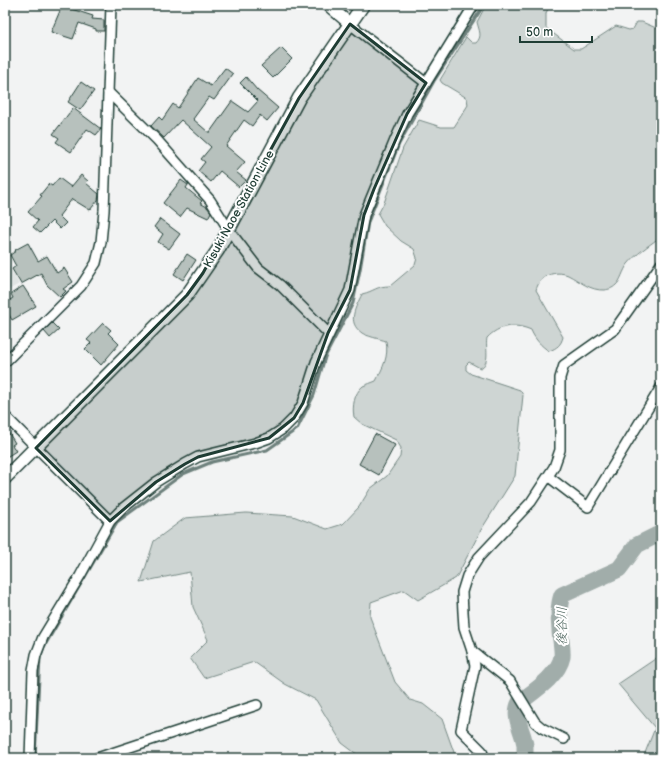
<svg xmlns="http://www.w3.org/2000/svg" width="666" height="763" viewBox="0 0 666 763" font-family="'Balsamiq Sans','Klee One',sans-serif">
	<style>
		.built { fill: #e0e4e3 }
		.green { fill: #ced5d3; stroke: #768984 }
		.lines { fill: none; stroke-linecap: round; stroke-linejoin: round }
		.stream { stroke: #6d807b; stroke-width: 3 }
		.river { stroke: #a1adaa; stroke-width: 17 }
		.building { fill: #b7c1bd; stroke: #1f3d34 }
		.minor-casing { stroke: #1f3d34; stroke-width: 12 }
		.tertiary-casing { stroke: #1f3d34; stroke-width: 14 }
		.secondary-casing { stroke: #1f3d34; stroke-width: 15 }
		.minor { stroke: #fff; stroke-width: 9 }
		.tertiary { stroke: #fff; stroke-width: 11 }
		.secondary { stroke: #fff; stroke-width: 12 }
		.marked { fill: #1f3d34; fill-opacity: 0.2; stroke: #1f3d34; stroke-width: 3; stroke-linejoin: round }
		.labels { text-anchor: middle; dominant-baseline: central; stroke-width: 4; stroke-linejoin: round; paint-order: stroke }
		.street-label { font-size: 12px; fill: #1f3d34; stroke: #fff }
		.water-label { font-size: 13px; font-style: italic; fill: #465f57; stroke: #fff }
	</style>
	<rect width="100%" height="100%" fill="#f2f3f3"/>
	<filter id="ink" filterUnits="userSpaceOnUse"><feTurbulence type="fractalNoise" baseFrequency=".025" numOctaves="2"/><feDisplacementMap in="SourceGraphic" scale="8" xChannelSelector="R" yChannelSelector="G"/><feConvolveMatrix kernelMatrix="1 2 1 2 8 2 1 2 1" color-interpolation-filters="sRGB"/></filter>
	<g filter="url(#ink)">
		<!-- built -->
		<path class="built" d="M5 259 19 284 5 292Z"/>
		<!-- green -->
		<g class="green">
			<path d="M486 5H550L546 13V28L574 49H581L616 26 629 30 633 29 637 22H642L661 30V234L659 238C648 246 636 254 628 264 623 270 621 281 616 285 612 289 609 289 605 290 590 291 580 281 568 275 555 270 540 275 536 290L563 337C561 345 557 348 549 351 541 346 534 338 531 330 515 323 499 325 487 338 485 347 491 364 480 368L469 362 466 365V370L471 374 520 390 523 395 515 476 481 530 456 578 418 600 404 590 371 602 370 617 395 682 410 700 423 704 442 719 456 758H362L342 743 316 700 285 684 254 662 204 678 190 658 208 640 193 607 190 572 141 582 154 541 185 518 246 513 293 516 327 529 343 524 359 507 370 489 387 476 400 457 401 448 396 440 362 424 354 417C352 407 354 393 363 386 367 384 372 383 376 381 383 367 389 357 386 341 380 339 366 336 362 333 346 322 356 307 362 294 375 291 376 286 390 286L415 265 417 258 414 249 401 241 385 226 378 214 384 203 403 148 419 120 441 127H454L468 105 467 98 442 83 440 80 466 37 472 43H476C483 36 479 31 477 22Z"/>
			<path d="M661 635V758H643L655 728 618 684 658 657Z"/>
		</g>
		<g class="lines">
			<!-- stream -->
			<path class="stream" d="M35 758 40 658 44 647 117 522 183 474 212 462 267 450 297 429 314 395 325 357 353 303 360 270 368 222 399 144 434 81 484 5"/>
			<!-- river -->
			<path class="river" d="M525 758C525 754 525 749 525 745 523 730 512 717 520 702 534 691 558 676 562 657 563 649 560 638 560 629 559 618 558 606 562 595L619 569 637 545 661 533"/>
		</g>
		<!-- building -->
		<g class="building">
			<path d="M62 6 93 16 92 19 104 20V31H96V29L79 23 73 39 51 32Z"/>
			<path d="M281 48 292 59 273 78 261 66Z"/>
			<path d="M225 68 233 74 214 100 209 97 193 119 208 132H210L232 101 248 112 258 101 240 83 246 77 257 90 278 108 267 121 260 115 252 126 244 120 226 146 245 162 236 172 246 180 239 187 220 171 211 182 198 171 205 162 201 159 211 147 181 120 164 138 151 126 159 117 162 120 173 104 178 108 198 78 211 86Z"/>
			<path d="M81 82 94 91 80 110 68 102Z"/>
			<path d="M73 108 101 129 96 135 87 129 71 152 56 142 59 138 53 134Z"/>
			<path d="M81 175 88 181 86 183 99 194 98 200 90 210 72 199 59 216 66 223 60 229 52 221 40 233 33 227 38 221 28 212 42 196 40 195 49 184 52 186 59 178 71 187Z"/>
			<path d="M181 180 188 185 186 188 202 201 200 203 207 207 211 212 208 218 187 208 180 217 163 203Z"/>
			<path d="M160 219 180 234 169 249 158 242 163 234 154 227Z"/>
			<path d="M28 243 38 261 47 256 57 273 64 268 73 282 63 289 66 291 60 297 47 285 41 273 21 284 12 269 16 266 10 255 16 251 15 250Z"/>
			<path d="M187 254 196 260 183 280 174 274Z"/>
			<path d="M23 286 36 306 12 320 5 308V303L13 298 11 294Z"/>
			<path d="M52 323 59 330 50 338 44 331Z"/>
			<path d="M103 323 111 330 108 333 119 344 101 365 85 349 91 343 87 340Z"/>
			<path d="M5 427 15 443 12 445 16 451 5 458Z"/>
			<path d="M375 434 395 445 379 475 359 464Z"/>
		</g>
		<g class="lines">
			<defs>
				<g id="minor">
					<path d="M350 24 426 83"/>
					<path d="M108 92 157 140 210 200 229 230 258 268 280 285 328 333"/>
					<path d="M5 362 81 286 96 263 101 242 104 211 111 5"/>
					<path d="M5 416 110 521"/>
					<path d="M549 477 588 507 661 387"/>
					<path d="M472 651 510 681 535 722 542 728 564 739"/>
					<path d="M30 758 33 671 36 655 43 637 80 576 110 521 123 508 156 482 185 464 198 457 255 443 269 438 283 429 294 418 303 403 316 362 350 290 364 215 395 140 407 114 474 5"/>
					<path d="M97 758 257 705"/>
					<path d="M484 758 482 751 461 730 475 666 472 651 464 627 463 612 462 592 467 576 479 557 531 502 554 467 560 450V378L564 365 615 329 661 264"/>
				</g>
				<path id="tertiary" d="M328 5 350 24"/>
				<path id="secondary" d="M5 478 187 295 218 250 299 98 363 5"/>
			</defs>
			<!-- minor casing -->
			<use href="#minor" class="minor-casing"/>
			<!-- tertiary casing -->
			<use href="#tertiary" class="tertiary-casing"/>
			<!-- secondary casing -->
			<use href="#secondary" class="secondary-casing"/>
			<!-- minor -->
			<use href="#minor" class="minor"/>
			<!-- tertiary -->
			<use href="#tertiary" class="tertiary"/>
			<!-- secondary -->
			<use href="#secondary" class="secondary"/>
		</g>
	</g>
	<!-- marked area -->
	<path class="marked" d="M350 24 426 83 407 114 374 189 364 215 350 290 328 333 303 403 294 418 269 438 198 457 185 464 156 482 110 521 36 448 187 295 203 273 299 98Z"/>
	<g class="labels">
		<!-- street labels -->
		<g class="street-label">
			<text transform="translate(239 209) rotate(-61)">Kisuki Naoe Station Line</text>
		</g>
		<!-- water labels -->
		<g class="water-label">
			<text transform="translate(562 626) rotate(-90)">後谷川</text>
		</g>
	</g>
	<!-- margin -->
	<rect width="666" height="763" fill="none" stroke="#fff" stroke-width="20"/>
	<rect x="10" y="10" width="646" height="743" fill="none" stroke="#1f3d34" stroke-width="1.5" filter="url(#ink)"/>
	<!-- scale -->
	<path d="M520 36v6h72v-6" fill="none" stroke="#1f3d34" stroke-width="2"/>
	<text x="526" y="36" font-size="12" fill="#1f3d34" stroke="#ffffff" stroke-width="3" paint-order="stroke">50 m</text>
</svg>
